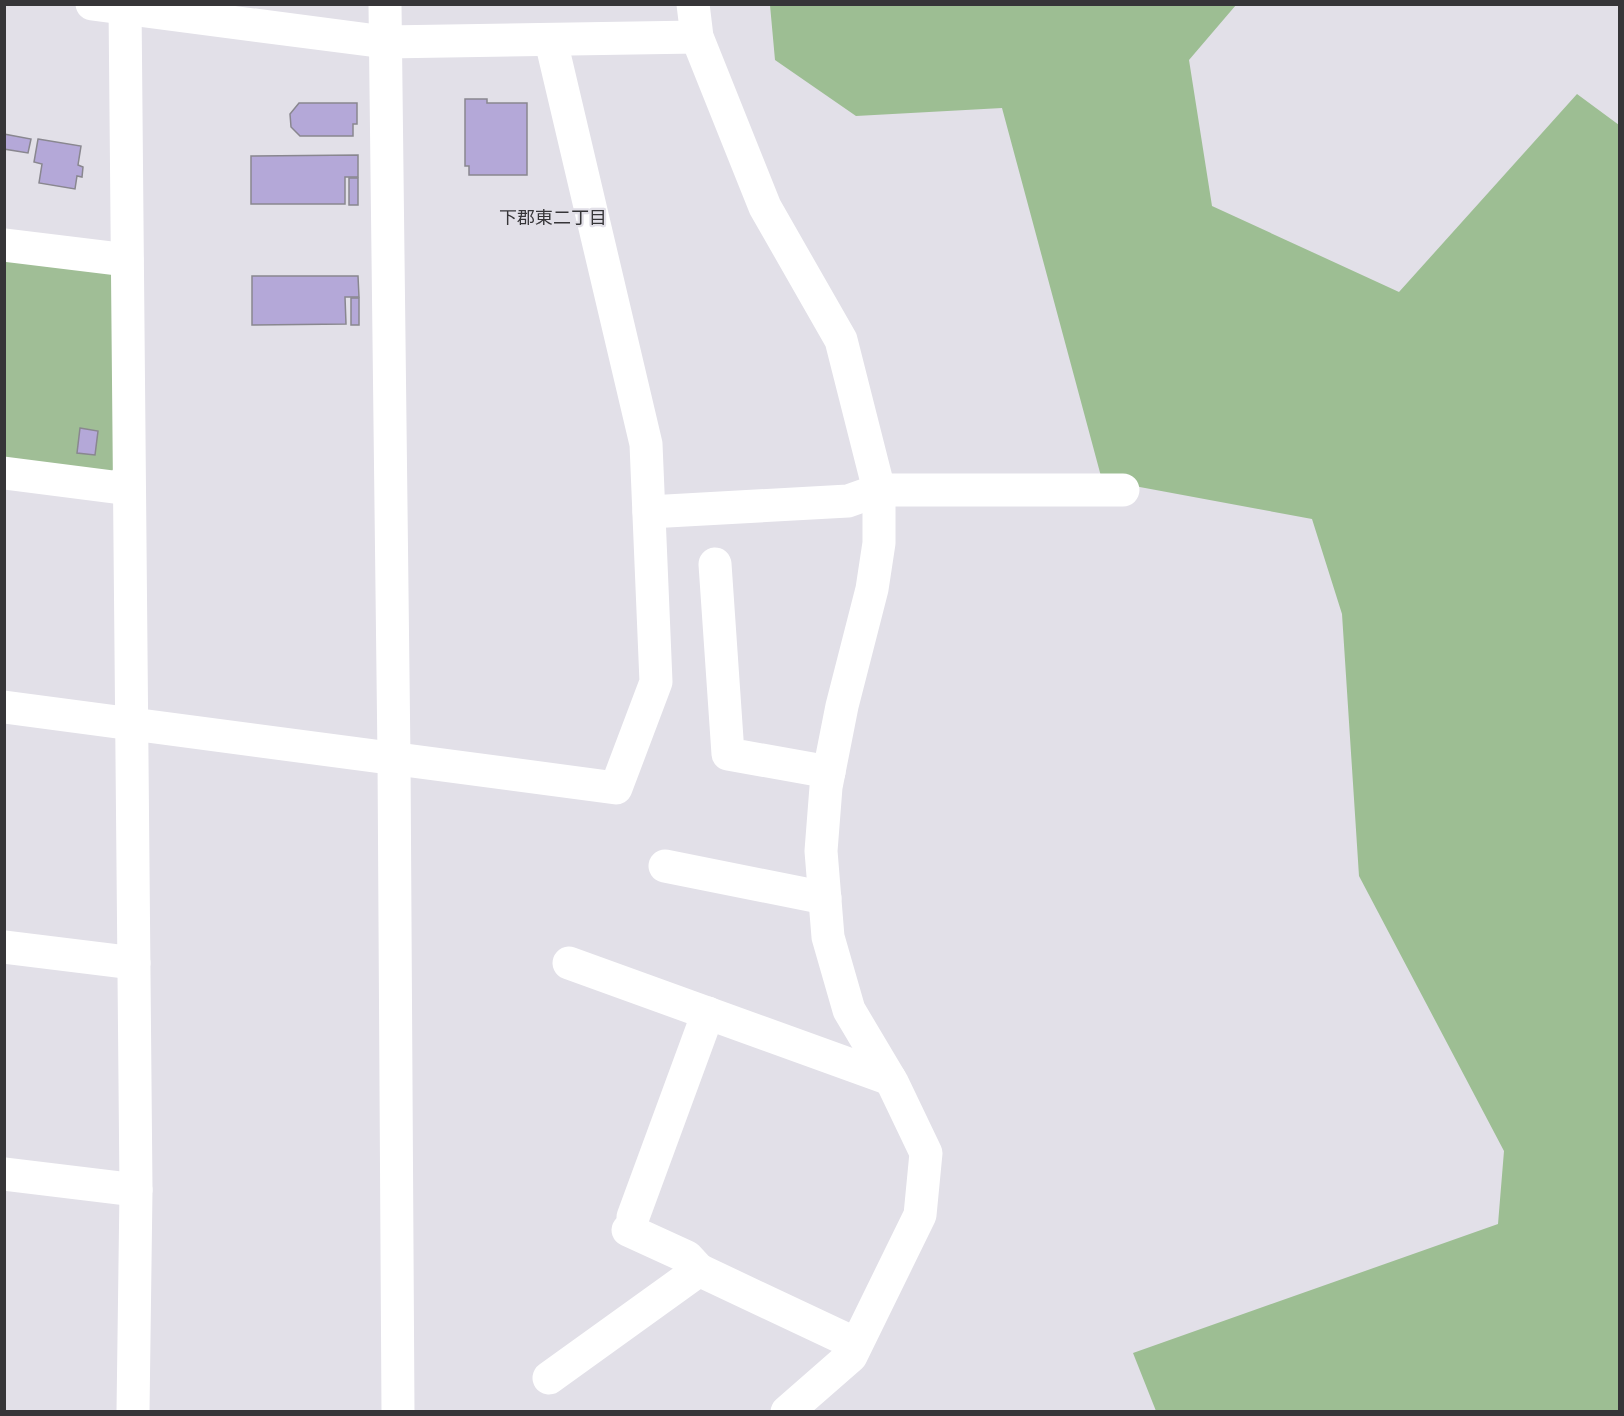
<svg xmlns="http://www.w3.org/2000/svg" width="1624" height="1416" viewBox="0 0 1624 1416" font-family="'Noto Serif','Noto Sans JP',serif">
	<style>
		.green { fill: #a0be96 }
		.forest { fill: #9dbe93 }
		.building { fill: #b4a8d8; stroke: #89878f; stroke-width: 1.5 }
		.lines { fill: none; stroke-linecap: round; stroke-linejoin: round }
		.street { stroke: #fff; stroke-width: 33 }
		.secondary { stroke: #fff; stroke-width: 33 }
		.labels { text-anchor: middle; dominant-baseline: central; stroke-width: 4.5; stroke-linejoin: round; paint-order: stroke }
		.neighbourhood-label { font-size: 18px; fill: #363538; stroke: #e2e0e8 }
	</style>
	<rect width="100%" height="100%" fill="#e2e0e8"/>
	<!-- green -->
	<path class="green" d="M5 256 105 269 116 278 118 464 108 475 5 461Z"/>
	<!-- forest -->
	<path class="forest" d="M770 5H1236L1189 60 1212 206 1399 292 1577 94 1619 125V1411H1156L1133 1353 1498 1224 1504 1151 1359 876 1342 614 1312 519 1102 480 1002 108 856 116 775 60Z"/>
	<!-- building -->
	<g class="building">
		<path d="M465 99H487V103H527V175H469V166H465Z"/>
		<path d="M299 103H357V124H353V136H300L291 127 290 114Z"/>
		<path d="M4 134 31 139 28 153 4 149Z"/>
		<path d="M38 139 81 146 78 165 83 167 82 177 77 176 75 189 39 183 42 164 34 162Z"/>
		<path d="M358 155V177H345V204H251V156Z"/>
		<rect x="349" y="178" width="9" height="27"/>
		<path d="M252 276H358L359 297H345L346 324 252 325Z"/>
		<rect x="351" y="298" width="8" height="27"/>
		<path d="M80 428 98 431 95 455 77 453Z"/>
	</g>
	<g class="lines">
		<!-- street -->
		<g class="street">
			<path d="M125 4 136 1190 133 1412"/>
			<path d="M693 4 697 37 765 207 841 340 879 490V543L872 589 842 706 826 787 821 851 828 937 849 1010 893 1084 926 1153 920 1215 851 1356 787 1412"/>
			<path d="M385 42 697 37"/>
			<path d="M4 245 127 260"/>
			<path d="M4 473 129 489"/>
			<path d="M649 512 848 501 879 490H1123"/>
			<path d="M715 564 728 754 829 772"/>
			<path d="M4 707 616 788 656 682 646 444 551 41"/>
			<path d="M665 866 825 898"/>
			<path d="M4 947 134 963"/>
			<path d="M569 963 890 1079"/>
			<path d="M4 1174 136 1190"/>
			<path d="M633 1217 708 1013"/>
			<path d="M628 1230 687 1257 699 1270"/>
			<path d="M549 1378 699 1270 856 1344"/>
		</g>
		<!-- secondary -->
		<g class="secondary">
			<path d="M92 4 385 42"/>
			<path d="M385 4 394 758 398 1412"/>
		</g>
	</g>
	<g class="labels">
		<!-- neighbourhood labels -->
		<g class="neighbourhood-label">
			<text x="553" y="217">下郡東二丁目</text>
		</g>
	</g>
	<!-- border -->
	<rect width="1624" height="1416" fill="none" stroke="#363538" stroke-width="12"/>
</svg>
